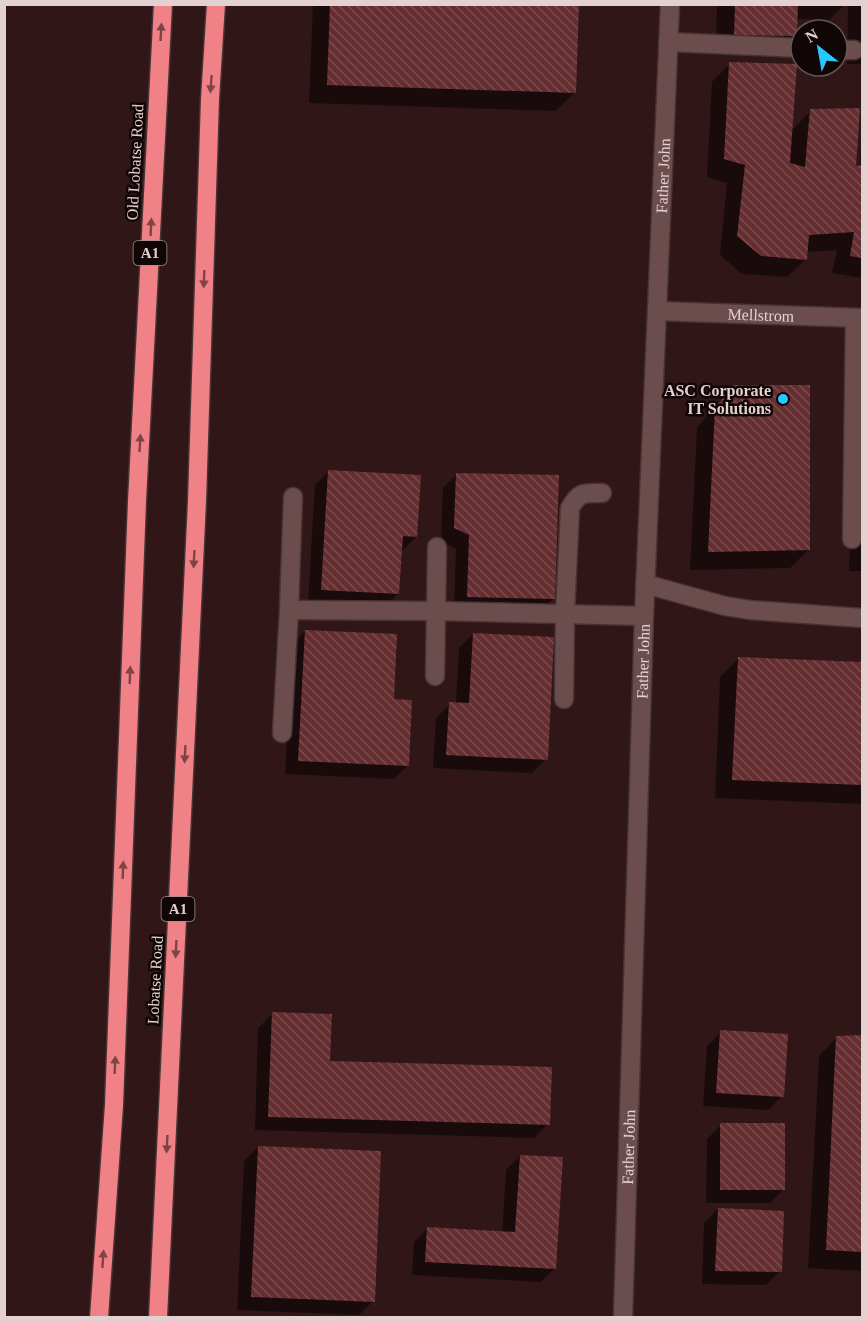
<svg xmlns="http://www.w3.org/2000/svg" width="867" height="1322" viewBox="0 0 867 1322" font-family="'Times New Roman',serif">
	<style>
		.shadow { fill: #0007 }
		.building { fill: url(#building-back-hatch) }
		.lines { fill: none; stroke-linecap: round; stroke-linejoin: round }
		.minor-casing { stroke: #473335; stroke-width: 21 }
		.highway-casing { stroke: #473335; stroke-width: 21 }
		.minor { stroke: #6c4d4e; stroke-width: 18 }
		.highway { stroke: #ef8187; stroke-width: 18 }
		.oneway { fill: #804446 }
		.poi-dot { fill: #28c8ff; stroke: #100606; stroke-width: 2 }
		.labels { text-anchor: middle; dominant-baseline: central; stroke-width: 5; stroke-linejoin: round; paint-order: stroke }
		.shield { fill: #100606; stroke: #a49393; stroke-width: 1.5 }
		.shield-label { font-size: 15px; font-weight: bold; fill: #e3d0d0 }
		.street-label { font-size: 16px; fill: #e3d0d0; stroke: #100606 }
		.poi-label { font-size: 16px; font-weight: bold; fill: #e3d0d0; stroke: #100606; text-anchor: end }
	</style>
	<defs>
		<pattern id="building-back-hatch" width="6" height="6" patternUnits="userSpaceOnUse" patternTransform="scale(1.5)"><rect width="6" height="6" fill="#652e31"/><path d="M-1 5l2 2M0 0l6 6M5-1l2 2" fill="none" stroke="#7b4b4e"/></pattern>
	</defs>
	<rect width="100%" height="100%" fill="#301617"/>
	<!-- shadow -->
	<g class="shadow">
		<path d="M313 4H578L574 93 556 111 309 103Z"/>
		<path d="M717 4H845L829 20 796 19V36L777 54 716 53Z"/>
		<path d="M848 4H862V64H847Z"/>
		<path d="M730 64 791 131 811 111 854 167H860L862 112V278L832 273 837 250 806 252V259L787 277 742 274 720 255 727 183 707 177 712 82Z"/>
		<path d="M734 387 808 550 790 568 690 570 697 428 715 406Z"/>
		<path d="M862 396V571H849L854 405Z"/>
		<path d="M329 471 416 537 402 551 398 594 384 608 308 603 315 485Z"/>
		<path d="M457 474 554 598 540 612 454 610 456 549 441 541 443 488Z"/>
		<path d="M305 631 408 765 394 779 285 774 291 645Z"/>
		<path d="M473 634 546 759 532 773 433 768 436 718 450 704H456L459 648Z"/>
		<path d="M738 659 862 664V804L715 798 720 677Z"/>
		<path d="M272 1014 329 1063 548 1124 534 1138 255 1130 258 1028Z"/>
		<path d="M721 1032 782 1096 768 1110 703 1106 707 1046Z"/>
		<path d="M862 1036V1271L808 1268 819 1056 837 1037Z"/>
		<path d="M721 1125 784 1189 770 1203H706L707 1139Z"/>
		<path d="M258 1147 373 1301 359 1315 237 1310 244 1161Z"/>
		<path d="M520 1156 555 1268 541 1282 412 1275 414 1242 428 1228 502 1233 506 1170Z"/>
		<path d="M718 1209 780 1271 766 1285 702 1284 704 1223Z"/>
	</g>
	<!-- building -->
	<g class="building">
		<path d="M330 4H579L576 93 327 85Z"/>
		<path d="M735 4H798L797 36 734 35Z"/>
		<path d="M729 62 797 64 790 163 805 167 810 109 860 108 856 166 862 165V258L850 256 854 232 809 235 807 260 761 256 737 236 745 165 724 159Z"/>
		<path d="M733 385H810V550L708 552 715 408Z"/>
		<path d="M328 470 421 475 417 537 403 536 399 594 321 590Z"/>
		<path d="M456 473 559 475 555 599 467 597 469 535 454 528Z"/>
		<path d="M305 630 397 634 394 699 412 700 409 766 298 761Z"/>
		<path d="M473 633 554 637 548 760 446 755 449 702 469 703Z"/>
		<path d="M738 657 862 662V785L732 780Z"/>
		<path d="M272 1012 332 1014 330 1061 552 1067 550 1125 268 1117Z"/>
		<path d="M720 1030 788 1034 784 1097 716 1093Z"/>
		<path d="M862 1035V1252L826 1250 836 1036Z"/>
		<rect x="720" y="1123" width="65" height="67"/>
		<path d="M258 1146 381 1151 375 1302 251 1297Z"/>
		<path d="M520 1155 563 1157 556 1269 425 1262 427 1227 515 1232Z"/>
		<path d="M718 1208 784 1211 782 1272 715 1271Z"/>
	</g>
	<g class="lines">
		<defs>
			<g id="minor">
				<path d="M668 42 801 48"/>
				<path d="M837 50H854"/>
				<path id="s1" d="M657 311 862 318"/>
				<path d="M852 539 855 318"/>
				<path d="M645 584 725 606 750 610 862 618"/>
				<path d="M289 610 435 611 644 616"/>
				<path d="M435 676 437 547"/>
				<path d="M564 699 565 614 570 508C580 491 584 493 602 493"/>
				<path d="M282 733 289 610 293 497"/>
				<path id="s2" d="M623 1318 644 616 670 4"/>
			</g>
			<g id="highway">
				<path d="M99 1318 114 1105 137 501 163 4"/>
				<path d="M158 1318 197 501 210 99 216 4"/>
			</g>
		</defs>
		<!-- minor casing -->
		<use href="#minor" class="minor-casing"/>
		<!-- highway casing -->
		<use href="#highway" class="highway-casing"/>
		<!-- minor -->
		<use href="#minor" class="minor"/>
		<!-- highway -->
		<use href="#highway" class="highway"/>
	</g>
	<!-- one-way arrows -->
	<defs><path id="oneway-solid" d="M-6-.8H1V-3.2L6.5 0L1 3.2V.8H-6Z" transform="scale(1.5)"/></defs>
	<g class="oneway">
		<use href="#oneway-solid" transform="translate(161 32) rotate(-87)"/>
		<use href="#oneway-solid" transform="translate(211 84) rotate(94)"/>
		<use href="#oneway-solid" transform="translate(151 227) rotate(-87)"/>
		<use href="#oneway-solid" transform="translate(204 279) rotate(92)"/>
		<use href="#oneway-solid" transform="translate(140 443) rotate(-87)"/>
		<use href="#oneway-solid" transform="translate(194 559) rotate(93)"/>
		<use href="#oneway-solid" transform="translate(130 675) rotate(-88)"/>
		<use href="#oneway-solid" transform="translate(185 754) rotate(93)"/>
		<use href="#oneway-solid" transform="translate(123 870) rotate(-88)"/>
		<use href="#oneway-solid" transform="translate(176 949) rotate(93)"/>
		<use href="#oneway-solid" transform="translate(115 1065) rotate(-88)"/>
		<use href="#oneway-solid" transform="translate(167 1144) rotate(93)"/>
		<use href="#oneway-solid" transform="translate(103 1259) rotate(-86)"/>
	</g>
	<!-- markers -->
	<circle class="poi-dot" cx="783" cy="399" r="6"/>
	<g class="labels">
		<!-- shield labels -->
		<g class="shield">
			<rect x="133.5" y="241" width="33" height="24" rx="4.5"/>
			<rect x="161.5" y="897" width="33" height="24" rx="4.5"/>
		</g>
		<g class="shield-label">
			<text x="150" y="253">A1</text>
			<text x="178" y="909">A1</text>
		</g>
		<!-- street labels -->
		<g class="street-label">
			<text transform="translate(135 162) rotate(-87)">Old Lobatse Road</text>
			<text stroke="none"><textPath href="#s2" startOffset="1143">Father John</textPath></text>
			<text stroke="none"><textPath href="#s1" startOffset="104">Mellstrom</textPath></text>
			<text stroke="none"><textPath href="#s2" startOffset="657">Father John</textPath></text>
			<text transform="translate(155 980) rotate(-87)">Lobatse Road</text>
			<text stroke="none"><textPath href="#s2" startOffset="171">Father John</textPath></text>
		</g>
		<!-- poi labels -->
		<g class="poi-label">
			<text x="771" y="390">ASC Corporate<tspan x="771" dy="18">IT Solutions</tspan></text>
		</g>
	</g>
	<!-- border -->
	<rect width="867" height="1322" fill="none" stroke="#e3d0d0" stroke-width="12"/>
	<!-- north arrow -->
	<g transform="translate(819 48) rotate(329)"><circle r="28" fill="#100606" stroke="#645757" stroke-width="1.5"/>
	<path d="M0-4.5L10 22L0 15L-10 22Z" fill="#28c8ff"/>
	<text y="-9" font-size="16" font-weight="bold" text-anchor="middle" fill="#e3d0d0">N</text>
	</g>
</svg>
